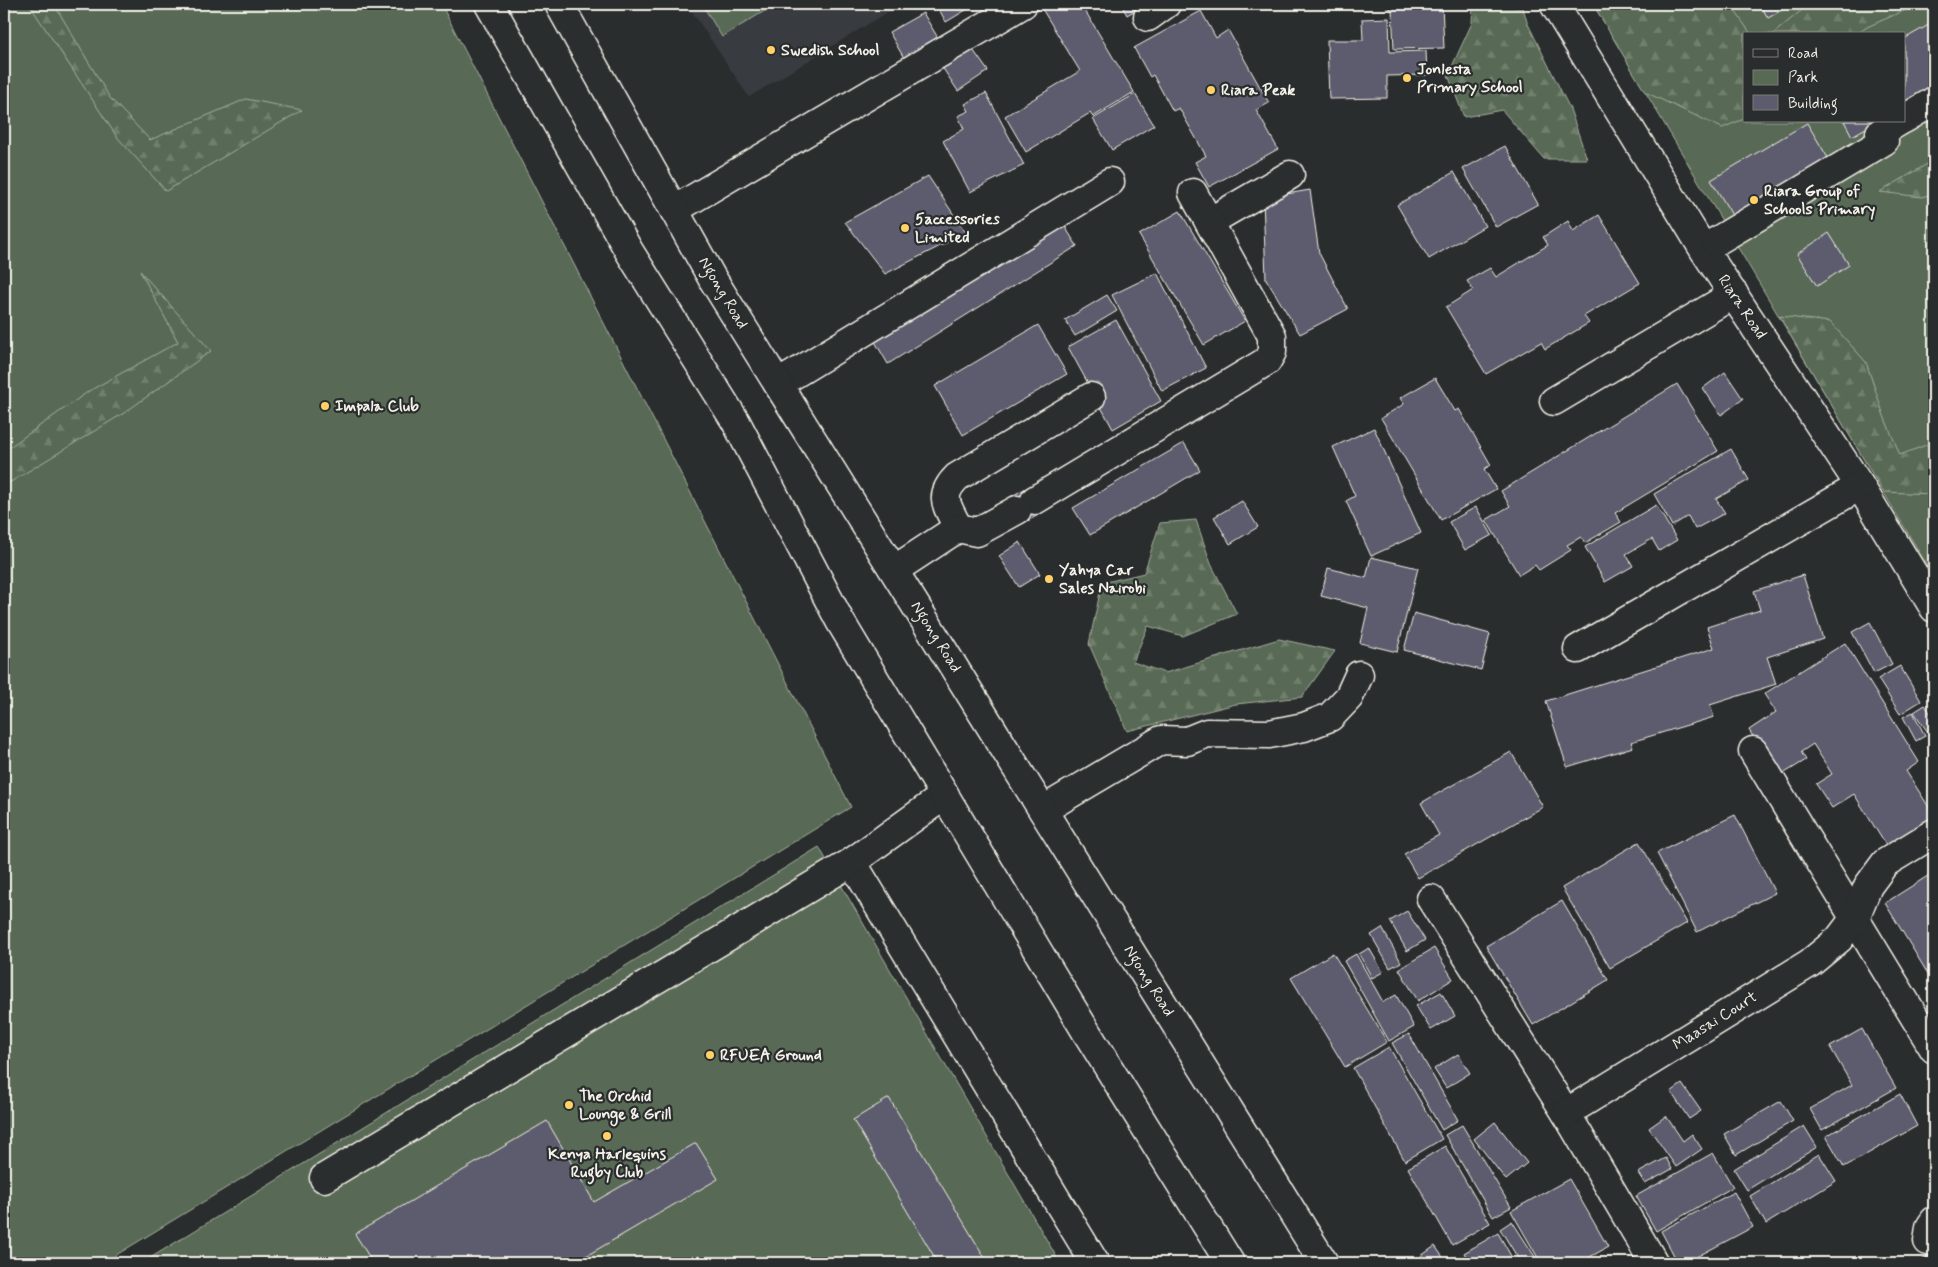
<svg xmlns="http://www.w3.org/2000/svg" width="1938" height="1267" viewBox="0 0 1938 1267" font-family="Mynerve,sans-serif">
	<style>
		.built { fill: #393b41 }
		.green { fill: #586a54; stroke: #a6ae9e; fill-rule: evenodd }
		.forest { fill: url(#forest-firs); stroke: #a6ae9e }
		.building { fill: #5c5c6e; stroke: #f4f1e8 }
		.lines { fill: none; stroke-linecap: round; stroke-linejoin: round }
		.minor-casing { stroke: #f4f1e8; stroke-width: 31 }
		.major-casing { stroke: #f4f1e8; stroke-width: 31 }
		.minor { stroke: #2a2d2e; stroke-width: 28 }
		.major { stroke: #2a2d2e; stroke-width: 28 }
		.poi-dot { fill: #ffd166; stroke: #2a2d2e; stroke-width: 2 }
		.labels { text-anchor: middle; dominant-baseline: central; stroke-width: 4.5; stroke-linejoin: round; paint-order: stroke }
		.poi-label { font-size: 16px; font-weight: bold; fill: #f4f1e8; stroke: #2a2d2e; text-anchor: start }
		.street-label { font-size: 16px; fill: #f4f1e8; stroke: #2a2d2e }
	</style>
	<defs>
		<pattern id="forest-firs" width="22" height="20" patternUnits="userSpaceOnUse" patternTransform="scale(1.25)"><rect width="22" height="20" fill="#586a54"/><path d="M5 1l3.5 6h-7zM16 11l3.5 6h-7z" fill="#71806d"/></pattern>
	</defs>
	<rect width="100%" height="100%" fill="#2a2d2e"/>
	<filter id="ink" filterUnits="userSpaceOnUse"><feTurbulence type="fractalNoise" baseFrequency=".02" numOctaves="2"/><feDisplacementMap in="SourceGraphic" scale="10" xChannelSelector="R" yChannelSelector="G"/><feConvolveMatrix kernelMatrix="1 2 1 2 8 2 1 2 1" color-interpolation-filters="sRGB"/></filter>
	<g filter="url(#ink)">
		<!-- built -->
		<path class="built" d="M687 4H901L749 97Z"/>
		<!-- green -->
		<g class="green">
			<path d="M4 4H441L851 807 103 1263H4Z"/>
			<path d="M702 4H776L722 37Z"/>
			<path d="M1593 4H1934V577ZM1744 34H1904V121H1744Z"/>
			<path d="M819 847 1060 1263H142Z"/>
		</g>
		<!-- forest -->
		<g class="forest">
			<path d="M29 4H54L110 98 150 140 246 99 302 110 166 191 117 137Z"/>
			<path d="M1473 4H1522L1527 22 1570 109 1587 159H1544L1502 110 1464 117 1448 75 1472 23Z"/>
			<path d="M1593 4H1730L1751 34H1744V119L1722 128 1645 92Z"/>
			<path d="M1809 4H1919L1867 27 1857 34H1773Z"/>
			<path d="M1934 160V193L1922 197 1880 192Z"/>
			<path d="M140 271 211 351 124 413 4 486V451L89 391 178 342Z"/>
			<path d="M1779 316 1830 322 1866 362 1884 416 1900 455 1934 442V494L1883 492Z"/>
			<path d="M1196 520 1211 564 1237 614 1183 636 1148 626 1133 662 1165 673 1279 639 1335 651 1302 697 1236 704 1127 731 1089 644 1102 583 1144 573 1160 523Z"/>
		</g>
		<!-- building -->
		<g class="building">
			<path d="M936 4H976L946 22Z"/>
			<path d="M1039 4H1081L1134 92 1093 117 1090 113 1026 152 1005 116 1080 71Z"/>
			<path d="M1088 4H1101L1091 10Z"/>
			<path d="M1121 4H1146L1127 15Z"/>
			<path d="M1386 4H1442L1444 48 1394 49 1392 9 1386 7Z"/>
			<path d="M1760 4H1792L1768 18Z"/>
			<path d="M1201 11 1216 38 1228 30 1269 103 1256 110 1278 149 1209 187 1195 162 1206 156 1179 108 1173 111 1153 75 1150 77 1134 48Z"/>
			<path d="M923 13 938 38 904 58 889 32Z"/>
			<path d="M1389 18 1390 52 1426 51 1427 75 1387 76V98L1329 99 1327 40H1363L1362 19Z"/>
			<path d="M1934 22V89L1904 106V39Z"/>
			<path d="M971 47 988 71 958 91 942 67Z"/>
			<path d="M986 93 1024 165 970 192 943 141 964 129 958 116 969 111 965 104Z"/>
			<path d="M1135 94 1154 125 1112 150 1093 119Z"/>
			<path d="M1844 121H1878L1852 136Z"/>
			<path d="M1807 123 1828 158 1787 182 1792 190 1776 199 1772 191 1732 215 1711 180Z"/>
			<path d="M1505 146 1538 204 1496 227 1463 169Z"/>
			<path d="M1454 172 1485 226 1429 259 1397 205Z"/>
			<path d="M928 176 966 233 885 274 845 222Z"/>
			<path d="M1310 190 1319 253 1348 309 1300 334 1266 279 1263 198Z"/>
			<path d="M1180 211 1245 321 1204 345 1139 235Z"/>
			<path d="M1599 215 1640 283 1584 316 1589 323 1545 349 1541 342 1486 374 1446 307 1473 290 1467 281 1490 268 1496 277 1548 245 1543 237 1568 221 1573 231Z"/>
			<path d="M1062 222 1077 246 888 364 874 340Z"/>
			<path d="M1829 233 1849 265 1817 286 1797 254Z"/>
			<path d="M1157 273 1206 368 1162 391 1112 295Z"/>
			<path d="M1107 295 1117 311 1075 336 1065 320Z"/>
			<path d="M1116 320 1161 401 1113 429 1068 347Z"/>
			<path d="M1038 325 1067 374 963 435 935 386Z"/>
			<path d="M1725 372 1743 399 1721 415 1703 388Z"/>
			<path d="M1435 378 1455 411 1459 409 1491 465 1484 469 1496 489 1441 520 1381 418 1404 404 1400 398Z"/>
			<path d="M1677 384 1718 451 1615 513 1621 522 1585 543 1581 537 1567 545 1571 550 1539 570 1535 565 1519 575 1486 520 1510 506 1501 491Z"/>
			<path d="M1374 428 1421 533 1371 556 1346 501 1355 496 1333 447Z"/>
			<path d="M1184 443 1200 470 1090 535 1073 508Z"/>
			<path d="M1731 449 1749 480 1716 499 1725 513 1695 529 1688 516 1672 526 1654 494Z"/>
			<path d="M1028 487 1042 513 1024 523 1010 497Z"/>
			<path d="M1242 501 1258 527 1230 544 1214 517Z"/>
			<path d="M1656 505 1677 540 1659 551 1652 539 1626 554 1633 566 1605 582 1585 547Z"/>
			<path d="M1476 507 1492 535 1465 550 1449 522Z"/>
			<path d="M1020 542 1040 574 1019 587 999 556Z"/>
			<path d="M1371 557 1418 568 1397 652 1360 643 1368 608 1321 596 1328 568 1366 578Z"/>
			<path d="M1803 575 1823 639 1767 657 1776 684 1710 705 1714 717 1631 742 1633 747 1567 767 1546 701 1714 648 1707 627 1760 610 1754 591Z"/>
			<path d="M1414 613 1490 634 1481 670 1404 650Z"/>
			<path d="M1870 622 1892 664 1874 673 1852 632Z"/>
			<path d="M1845 643 1919 762 1906 771 1934 815V817L1887 847 1854 794 1832 808 1816 784 1832 774 1813 744 1801 752 1806 760 1778 777 1749 730 1776 712 1764 694Z"/>
			<path d="M1900 666 1921 701 1900 714 1878 679Z"/>
			<path d="M1925 705 1934 719V741L1914 712Z"/>
			<path d="M1913 712 1925 736 1916 741 1903 717Z"/>
			<path d="M1511 752 1543 807 1418 878 1404 854 1439 835 1421 803Z"/>
			<path d="M1735 815 1775 893 1697 932 1657 853Z"/>
			<path d="M1639 842 1687 923 1610 968 1562 888Z"/>
			<path d="M1934 872V988L1930 980 1931 979 1885 903Z"/>
			<path d="M1562 901 1608 980 1533 1025 1486 946Z"/>
			<path d="M1407 911 1425 940 1407 951 1390 921Z"/>
			<path d="M1382 928 1401 962 1390 968 1371 935Z"/>
			<path d="M1369 948 1383 972 1372 978 1359 954Z"/>
			<path d="M1434 948 1453 979 1418 1001 1399 969Z"/>
			<path d="M1333 953 1387 1042 1345 1067 1291 978Z"/>
			<path d="M1356 954 1383 1002 1396 995 1414 1027 1389 1041 1344 961Z"/>
			<path d="M1441 992 1455 1016 1431 1030 1416 1006Z"/>
			<path d="M1862 1029 1896 1088 1822 1130 1810 1109 1852 1085 1830 1047Z"/>
			<path d="M1409 1034 1458 1120 1442 1130 1392 1043Z"/>
			<path d="M1389 1047 1442 1139 1405 1161 1353 1068Z"/>
			<path d="M1458 1054 1470 1073 1446 1088 1434 1069Z"/>
			<path d="M1682 1084 1701 1111 1689 1119 1671 1092Z"/>
			<path d="M1900 1094 1917 1126 1844 1167 1826 1136Z"/>
			<path d="M889 1098 988 1263H938L853 1120Z"/>
			<path d="M1781 1101 1793 1121 1736 1155 1724 1134Z"/>
			<path d="M1666 1116 1683 1141 1692 1134 1702 1149 1676 1167 1649 1128Z"/>
			<path d="M547 1121 594 1202 696 1143 718 1179 574 1263H373L355 1234Z"/>
			<path d="M1495 1122 1527 1163 1506 1180 1474 1139Z"/>
			<path d="M1462 1125 1511 1207 1493 1217 1445 1135Z"/>
			<path d="M1804 1126 1817 1147 1747 1190 1734 1169Z"/>
			<path d="M1445 1146 1490 1223 1452 1245 1408 1168Z"/>
			<path d="M1713 1153 1733 1187 1656 1231 1636 1196Z"/>
			<path d="M1819 1154 1836 1181 1766 1224 1750 1196Z"/>
			<path d="M1666 1158 1672 1169 1645 1184 1638 1173Z"/>
			<path d="M1569 1179 1608 1247 1579 1263H1541L1511 1211Z"/>
			<path d="M1734 1192 1753 1227 1685 1263H1678L1661 1231Z"/>
			<path d="M1512 1221 1539 1263H1521L1500 1229Z"/>
			<path d="M1498 1233 1515 1263H1470L1464 1253Z"/>
			<path d="M1435 1246 1447 1263H1426L1421 1256Z"/>
			<path d="M1934 1253V1263H1917Z"/>
		</g>
		<g class="lines">
			<defs>
				<g id="minor">
					<path d="M1554 4 1704 250 1860 486 1934 608"/>
					<path d="M1148 17 1166 4"/>
					<path d="M1904 119 1934 101"/>
					<path d="M674 210 1023 4"/>
					<path d="M1209 222 1290 175"/>
					<path d="M1715 242 1884 141 1880 133 1900 121"/>
					<path d="M778 384 1110 182"/>
					<path d="M1554 401 1734 294"/>
					<path d="M1035 500 1267 361 1272 352V336L1193 193"/>
					<path d="M958 528C948 506 937 497 957 477L1091 397"/>
					<path d="M894 570 958 528 977 532 1017 510"/>
					<path d="M1578 649 1860 486"/>
					<path d="M1753 751 1934 1049"/>
					<path d="M1043 810 1161 740 1187 741 1207 733 1269 734 1304 727 1330 717 1349 697 1359 675"/>
					<path d="M852 862 1095 1263"/>
					<path d="M1431 899 1566 1113 1654 1263"/>
					<path d="M1566 1113 1810 963 1839 939 1855 918 1868 886 1885 863 1934 833"/>
					<path d="M324 1178 852 862 945 795"/>
					<path d="M1928 1241 1930 1227 1934 1221"/>
				</g>
				<g id="major">
					<path d="M489 4 629 251 736 422 840 621 1087 1033 1230 1263"/>
					<path d="M559 4 712 278 1324 1263"/>
				</g>
			</defs>
			<!-- minor casing -->
			<use href="#minor" class="minor-casing"/>
			<!-- major casing -->
			<use href="#major" class="major-casing"/>
			<!-- minor -->
			<use href="#minor" class="minor"/>
			<!-- major -->
			<use href="#major" class="major"/>
		</g>
	</g>
	<!-- markers -->
	<g class="poi-dot">
		<circle cx="771" cy="50" r="5"/>
		<circle cx="1407" cy="78" r="5"/>
		<circle cx="1211" cy="90" r="5"/>
		<circle cx="1754" cy="200" r="5"/>
		<circle cx="905" cy="228" r="5"/>
		<circle cx="325" cy="406" r="5"/>
		<circle cx="1049" cy="579" r="5"/>
		<circle cx="710" cy="1055" r="5"/>
		<circle cx="569" cy="1105" r="5"/>
		<circle cx="607" cy="1136" r="5"/>
	</g>
	<g class="labels">
		<!-- poi labels -->
		<g class="poi-label">
			<text x="781" y="50">Swedish School</text>
			<text x="1417" y="69">Jonlesta<tspan x="1417" dy="18">Primary School</tspan></text>
			<text x="1221" y="90">Riara Peak</text>
			<text x="1764" y="191">Riara Group of<tspan x="1764" dy="18">Schools Primary</tspan></text>
			<text x="915" y="219">5accessories<tspan x="915" dy="18">Limited</tspan></text>
			<text x="335" y="406">Impala Club</text>
			<text x="1059" y="570">Yahya Car<tspan x="1059" dy="18">Sales Nairobi</tspan></text>
			<text x="720" y="1055">RFUEA Ground</text>
			<text x="579" y="1096">The Orchid<tspan x="579" dy="18">Lounge &amp; Grill</tspan></text>
			<text x="607" y="1154" text-anchor="middle">Kenya Harlequins<tspan x="607" dy="18">Rugby Club</tspan></text>
		</g>
		<!-- street labels -->
		<g class="street-label">
			<text transform="translate(723 293) rotate(59)">Ngong Road</text>
			<text transform="translate(1742 307) rotate(56)">Riara Road</text>
			<text transform="translate(936 637) rotate(58)">Ngong Road</text>
			<text transform="translate(1149 981) rotate(58)">Ngong Road</text>
			<text transform="translate(1715 1021) rotate(-32)">Maasai Court</text>
		</g>
	</g>
	<!-- margin -->
	<rect width="1938" height="1267" fill="none" stroke="#2a2d2e" stroke-width="20"/>
	<rect x="10" y="10" width="1918" height="1247" fill="none" stroke="#f4f1e8" stroke-width="2" filter="url(#ink)"/>
	<!-- legend -->
	<rect x="1743" y="32" width="162" height="90" fill="#2a2d2e" stroke="#7b7b78"/>
	<rect x="1753" y="49" width="25" height="8" fill="#2a2d2e" stroke="#7b7b78"/>
	<text x="1788" y="58" font-size="15" fill="#f4f1e8">Road</text>
	<rect x="1753" y="70" width="25" height="15" fill="#586a54" stroke="#7b7b78"/>
	<text x="1788" y="82" font-size="15" fill="#f4f1e8">Park</text>
	<rect x="1753" y="95" width="25" height="15" fill="#5c5c6e" stroke="#7b7b78"/>
	<text x="1788" y="108" font-size="15" fill="#f4f1e8">Building</text>
</svg>
